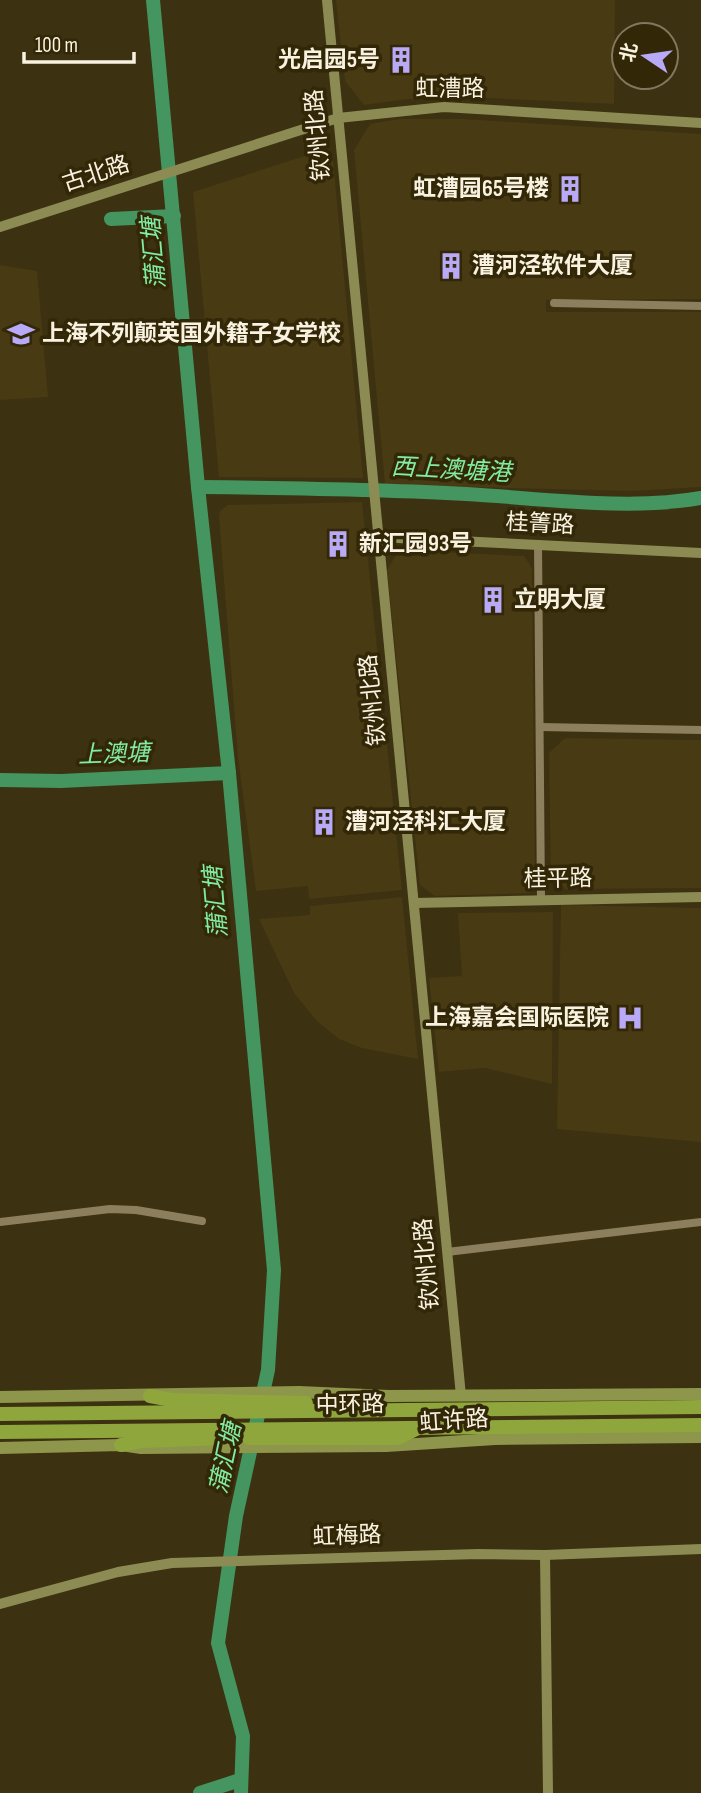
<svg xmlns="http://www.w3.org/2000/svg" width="701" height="1793" viewBox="0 0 701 1793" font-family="'Sofia Sans Condensed','Noto Sans SC',sans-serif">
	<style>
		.built { fill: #483a12 }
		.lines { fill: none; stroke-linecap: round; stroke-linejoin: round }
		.river { stroke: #44955f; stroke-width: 14 }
		.street { stroke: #8b7f5e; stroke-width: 8 }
		.secondary { stroke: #8c8b54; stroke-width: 10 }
		.primary { stroke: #8d964a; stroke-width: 12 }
		.highway { stroke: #8ea63c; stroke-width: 14 }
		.labels { text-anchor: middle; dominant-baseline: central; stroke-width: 7; stroke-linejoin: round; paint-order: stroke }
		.poi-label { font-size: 23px; font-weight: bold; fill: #f9f2e0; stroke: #322706; text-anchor: start }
		.street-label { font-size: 23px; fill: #f9f2e0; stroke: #322706 }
		.water-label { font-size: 24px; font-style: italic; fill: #81eca2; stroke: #322706 }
	</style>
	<rect width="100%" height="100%" fill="#3c3111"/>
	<!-- built -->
	<g class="built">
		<path d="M336 0H615L614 104 469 97 407 99 364 105 345 81Z"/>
		<path d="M400 119H463L701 134V299L546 300V312H701V487L633 491 385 485 354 150 370 124Z"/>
		<path d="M317 152 333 160 363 478 219 477 193 192Z"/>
		<path d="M0 265 37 271 48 397 0 400Z"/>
		<path d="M362 502 402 890 309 899 308 886 256 891 238 758 219 517 220 511 228 505Z"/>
		<path d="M399 550 524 556 532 568 535 885 530 893 435 896 420 885 387 570Z"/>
		<path d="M565 738 701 740V888L566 889 551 877 549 753Z"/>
		<path d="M402 897 418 1059 362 1048 339 1039 317 1021 294 993 259 919 310 915V906Z"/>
		<path d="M561 905 701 908V1142L557 1129Z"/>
		<path d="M553 912 552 1084 485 1068 439 1072 429 978 462 976 458 913Z"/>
	</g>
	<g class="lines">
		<!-- river -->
		<g class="river">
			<path d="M153 0 198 487 229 773 274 1270 268 1370 236 1516 218 1643 243 1736 241 1793"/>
			<path d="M111 219 174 216"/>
			<path d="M198 487C287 488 377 489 466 494 539 498 629 511 701 498"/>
			<path d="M0 780 61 781 229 773"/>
			<path d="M200 1793 240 1780"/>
		</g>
		<!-- street -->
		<g class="street">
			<path d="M554 303 701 306"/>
			<path d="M538 544 541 900"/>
			<path d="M540 727 701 730"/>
			<path d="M0 1222 110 1209 136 1210 202 1221"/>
			<path d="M447 1252 701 1222"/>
		</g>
		<!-- secondary -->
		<g class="secondary">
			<path d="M327 0 461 1396"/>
			<path d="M0 227 338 118 444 107 701 123"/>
			<path d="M377 537 701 553"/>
			<path d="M415 903 701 897"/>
			<path d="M545 1555 548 1793"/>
			<path d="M0 1604 118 1572 172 1563 478 1554 545 1555 701 1549"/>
		</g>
		<!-- primary -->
		<g class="primary">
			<path d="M0 1397 299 1392 389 1396 701 1394"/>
			<path d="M0 1448 121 1445 141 1448 386 1446 495 1439 701 1437"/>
		</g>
		<!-- highway -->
		<g class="highway">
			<path d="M150 1396 172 1400 306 1403"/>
			<path d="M0 1414 701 1407"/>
			<path d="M0 1432 701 1425"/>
			<path d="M249 1438H398L416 1429"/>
			<path d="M121 1445 142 1441 226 1438"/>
		</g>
	</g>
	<!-- icons -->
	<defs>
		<symbol id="building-bare" viewBox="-9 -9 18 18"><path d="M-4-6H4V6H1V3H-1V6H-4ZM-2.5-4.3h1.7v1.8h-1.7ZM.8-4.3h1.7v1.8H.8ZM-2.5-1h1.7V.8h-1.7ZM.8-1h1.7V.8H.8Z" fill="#b9aaf7" stroke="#322706" stroke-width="2.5" paint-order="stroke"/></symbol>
		<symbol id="school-bare" viewBox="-9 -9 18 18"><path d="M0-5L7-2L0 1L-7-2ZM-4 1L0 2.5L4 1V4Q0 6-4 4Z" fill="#b9aaf7" stroke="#322706" stroke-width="2.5" paint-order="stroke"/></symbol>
		<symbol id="hospital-bare" viewBox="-9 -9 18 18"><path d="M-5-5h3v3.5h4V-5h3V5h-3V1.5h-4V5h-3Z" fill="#b9aaf7" stroke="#322706" stroke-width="2.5" paint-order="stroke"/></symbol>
	</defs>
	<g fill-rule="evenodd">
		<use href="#building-bare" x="382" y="41" width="38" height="38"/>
		<use href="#building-bare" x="551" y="170" width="38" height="38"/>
		<use href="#building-bare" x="432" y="247" width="38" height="38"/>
		<use href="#school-bare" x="2" y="315" width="38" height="38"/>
		<use href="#building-bare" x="319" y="525" width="38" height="38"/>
		<use href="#building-bare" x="474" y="581" width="38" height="38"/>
		<use href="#building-bare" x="305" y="803" width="38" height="38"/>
		<use href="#hospital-bare" x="611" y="999" width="38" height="38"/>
	</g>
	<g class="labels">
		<!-- poi labels -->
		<g class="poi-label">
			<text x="380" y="60" text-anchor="end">光启园5号</text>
			<text x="549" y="189" text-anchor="end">虹漕园65号楼</text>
			<text x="472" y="266">漕河泾软件大厦</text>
			<text x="42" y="334">上海不列颠英国外籍子女学校</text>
			<text x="359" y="544">新汇园93号</text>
			<text x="514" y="600">立明大厦</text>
			<text x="345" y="822">漕河泾科汇大厦</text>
			<text x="609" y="1018" text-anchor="end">上海嘉会国际医院</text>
		</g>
		<!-- street labels -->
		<g class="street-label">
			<text x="450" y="89">虹漕路</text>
			<text transform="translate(318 135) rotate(-95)">钦州北路</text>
			<text transform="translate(96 174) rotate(-18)">古北路</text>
			<text transform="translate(540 524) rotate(3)">桂箐路</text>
			<text transform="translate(373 700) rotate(-96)">钦州北路</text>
			<text transform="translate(558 879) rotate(-1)">桂平路</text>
			<text transform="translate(427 1264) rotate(-95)">钦州北路</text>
			<text transform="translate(350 1405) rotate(-1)">中环路</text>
			<text transform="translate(454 1421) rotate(-4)">虹许路</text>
			<text transform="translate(347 1536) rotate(-2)">虹梅路</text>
		</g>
		<!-- water labels -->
		<g class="water-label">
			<text transform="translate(154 253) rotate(-95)">蒲汇塘</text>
			<text transform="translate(451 470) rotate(3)">西上澳塘港</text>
			<text transform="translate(114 754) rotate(-2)">上澳塘</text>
			<text transform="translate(216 902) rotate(-95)">蒲汇塘</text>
			<text transform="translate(226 1458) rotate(-78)">蒲汇塘</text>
		</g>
	</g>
	<!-- north arrow -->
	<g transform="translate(645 56) rotate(283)"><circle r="33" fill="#322706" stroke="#82785d" stroke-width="2"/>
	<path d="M0-5L12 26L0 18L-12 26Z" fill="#b9aaf7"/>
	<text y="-10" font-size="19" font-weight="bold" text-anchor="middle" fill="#f9f2e0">北</text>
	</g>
	<!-- scale -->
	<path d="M24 52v10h110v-10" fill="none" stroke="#f9f2e0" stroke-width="3.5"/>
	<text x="35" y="52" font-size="21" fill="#f9f2e0" stroke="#322706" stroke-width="5" paint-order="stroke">100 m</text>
</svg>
